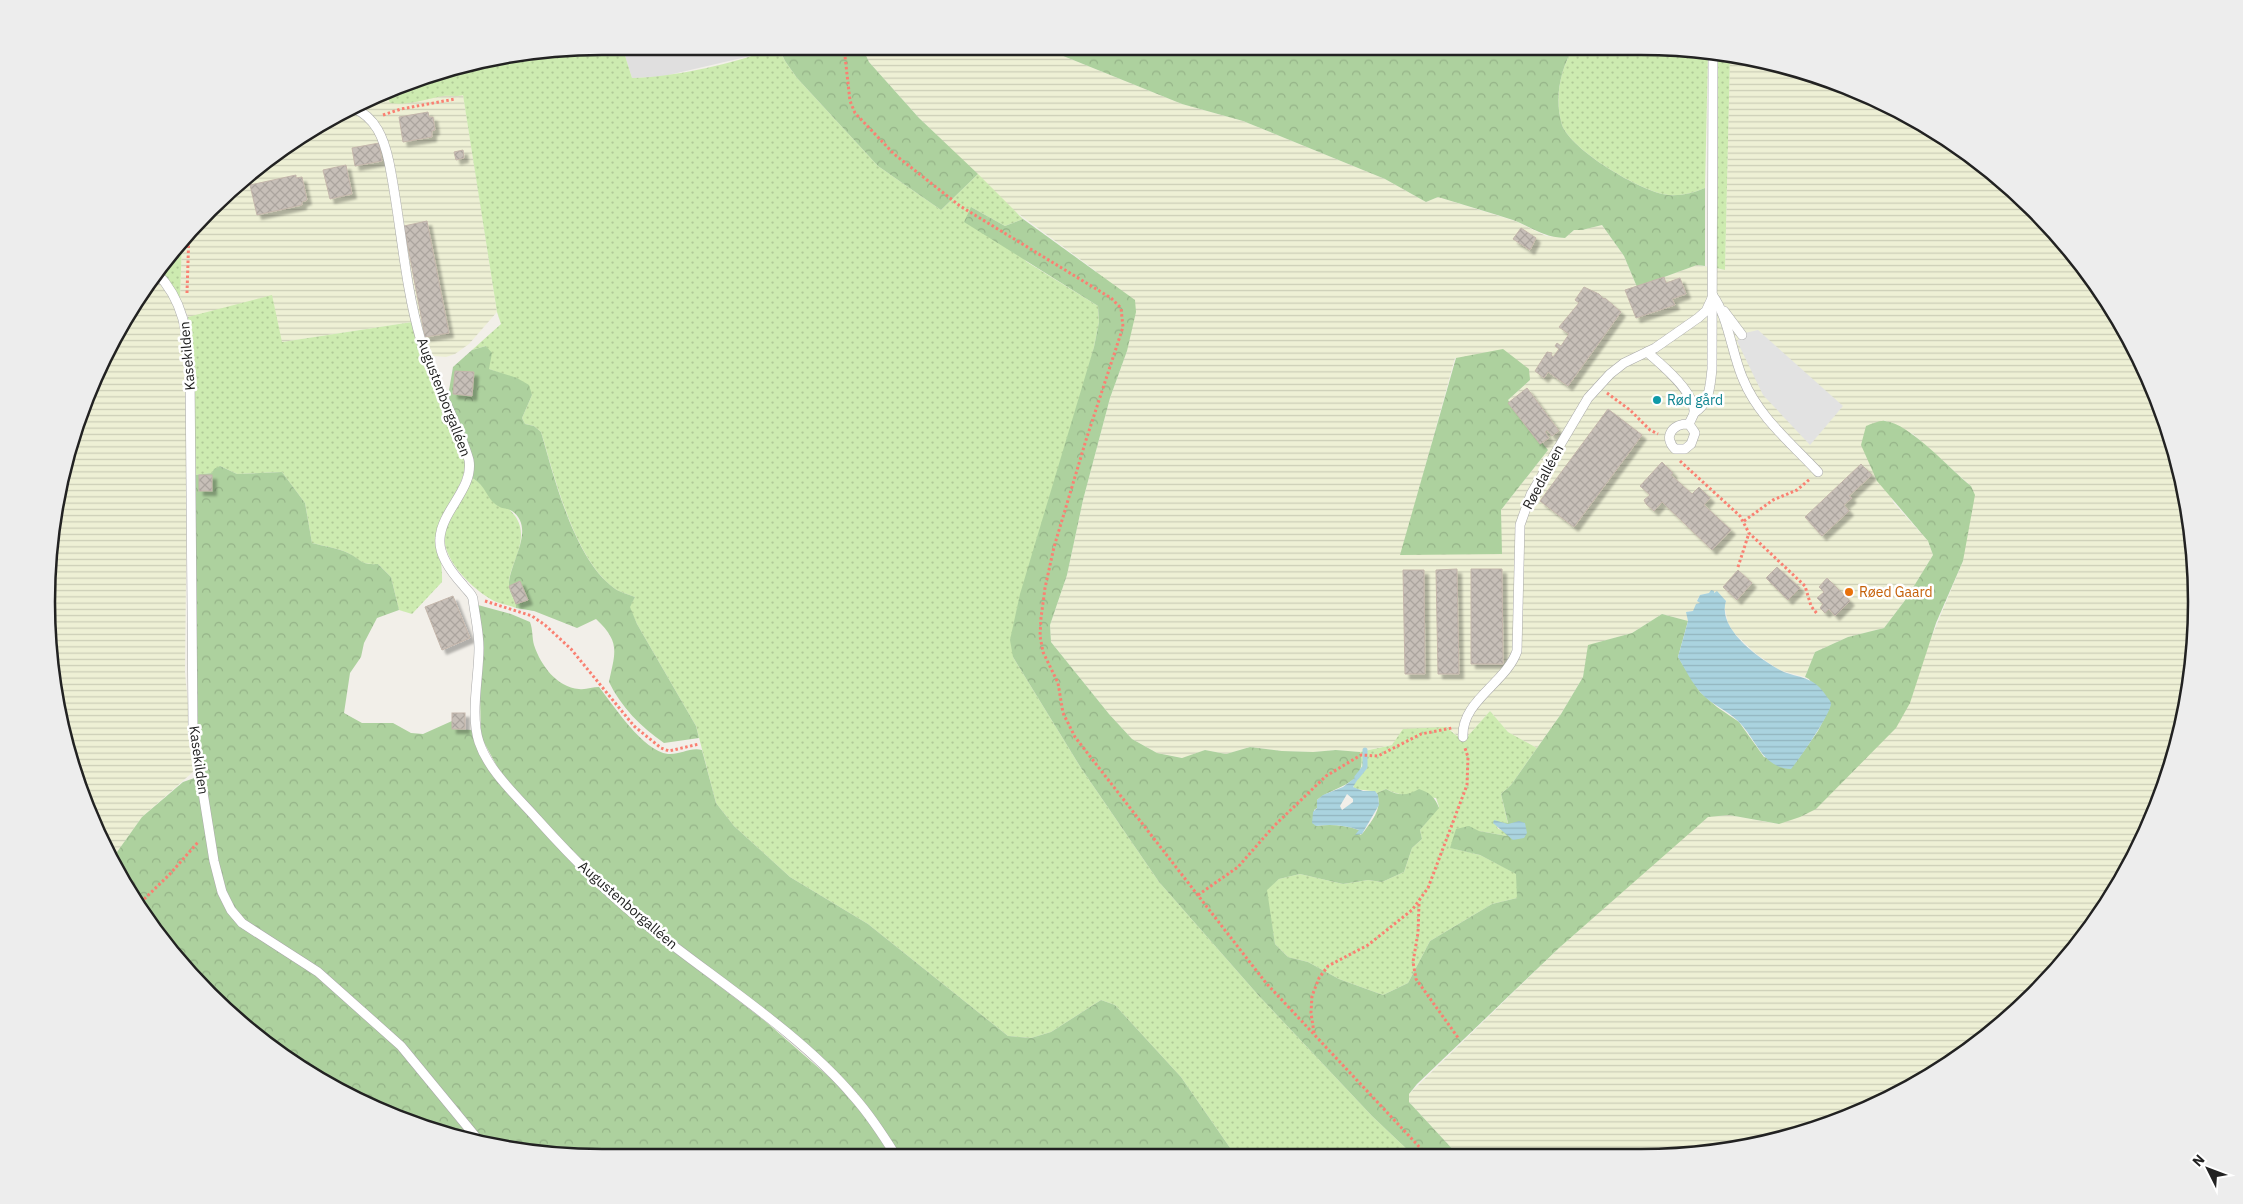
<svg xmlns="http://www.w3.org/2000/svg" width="2243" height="1204" viewBox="0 0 2243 1204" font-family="'IBM Plex Sans',sans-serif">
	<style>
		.residential { fill: #e0dfdf }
		.farmland { fill: url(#farmland-rules); fill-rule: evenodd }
		.grass { fill: url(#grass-dots) }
		.forest { fill: url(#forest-crowns) }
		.parking { fill: #e2e2e2 }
		.water { fill: url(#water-rules); fill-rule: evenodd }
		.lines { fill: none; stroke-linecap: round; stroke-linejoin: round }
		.stream { stroke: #aad3df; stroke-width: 5 }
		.building { fill: url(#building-cross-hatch); stroke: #c4b6ab; filter: url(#shadow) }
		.lane-casing { stroke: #a9a9a9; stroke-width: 10 }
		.path { stroke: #fa8072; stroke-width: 3; stroke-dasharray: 2.5 2.5; stroke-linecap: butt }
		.lane { stroke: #fff; stroke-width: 9 }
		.culture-dot { fill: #0f9aa8; stroke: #fff; stroke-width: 2 }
		.food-dot { fill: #e8710a; stroke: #fff; stroke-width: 2 }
		.labels { text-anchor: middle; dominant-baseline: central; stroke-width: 5; stroke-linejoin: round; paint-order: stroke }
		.street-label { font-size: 14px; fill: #222; stroke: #fff }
		.culture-label { font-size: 14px; fill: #0d838f; stroke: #fff; text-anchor: start }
		.food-label { font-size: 14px; fill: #c56008; stroke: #fff; text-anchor: start }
		.rim { fill: none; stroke: #222; stroke-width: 2.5 }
	</style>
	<defs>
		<pattern id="farmland-rules" width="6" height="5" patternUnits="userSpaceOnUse" patternTransform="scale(1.25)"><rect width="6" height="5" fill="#eef0d5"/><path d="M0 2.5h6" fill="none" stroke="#ccceb7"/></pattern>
		<pattern id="grass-dots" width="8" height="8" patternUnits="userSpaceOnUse" patternTransform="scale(1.25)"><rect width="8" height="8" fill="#cdebb0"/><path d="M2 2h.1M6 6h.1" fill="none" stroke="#b0c997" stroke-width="1.8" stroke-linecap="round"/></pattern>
		<pattern id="forest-crowns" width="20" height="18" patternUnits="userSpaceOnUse" patternTransform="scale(1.25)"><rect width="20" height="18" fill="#add19e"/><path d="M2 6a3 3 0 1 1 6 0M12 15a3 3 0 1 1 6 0" fill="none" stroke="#95b388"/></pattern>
		<pattern id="water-rules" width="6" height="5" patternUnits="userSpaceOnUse" patternTransform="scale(1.25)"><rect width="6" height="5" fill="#aad3df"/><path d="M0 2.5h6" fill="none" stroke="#92b5bf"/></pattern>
		<pattern id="building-cross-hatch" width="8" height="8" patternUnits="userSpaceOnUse" patternTransform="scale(1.25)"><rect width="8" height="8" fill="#c7bfb8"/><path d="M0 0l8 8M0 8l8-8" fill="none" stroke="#aba49e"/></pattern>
		<filter id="shadow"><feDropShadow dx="4.5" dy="4.5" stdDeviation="1" flood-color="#0004"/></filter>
	</defs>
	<rect width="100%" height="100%" fill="#f2efe9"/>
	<!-- residential -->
	<path class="residential" d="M622 46H778V47L759 54 660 77 632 78Z"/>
	<!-- farmland -->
	<g class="farmland">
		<path d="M602 46H622L625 54 463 94 497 312 469 344 455 354 446 357 421 355 412 322 282 342 188 317 180 300 182 239 263 161 324 121 423 76 494 57Z"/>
		<path d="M862 47H1041L1182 104 1243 121 1385 179 1426 202 1438 197 1515 221 1546 236 1565 238 1574 230H1582L1602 225 1624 256 1637 287 1697 265 1725 270 1730 56 1785 65 1919 121 2007 184 2082 263 2139 356 2178 458 2196 565 2192 674 2167 780 2122 880 2059 969 1950 1064 1820 1128 1713 1153 1457 1154 1409 1102V1094L1559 948 1708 816 1729 815 1778 824 1927 648 1963 561 1971 486 1913 434 1884 420 1893 502 1928 541 1933 555 1906 599 1884 628 1848 637 1815 652 1805 677 1779 670 1755 653 1734 633 1728 623 1724 605 1726 602 1717 592 1713 593 1711 590 1709 593 1700 595 1697 600 1700 603 1693 611H1688V621L1662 614 1632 633 1589 645 1583 677 1561 714 1537 748 1508 732 1490 711 1467 737 1457 736 1452 731 1360 752 1336 750 1313 752 1282 751 1250 747 1226 754 1205 750 1183 758 1157 753 1132 739 1109 714 1051 642 1050 625 1067 575 1083 500 1110 398 1127 351 1096 271 1012 209 919 118 869 62ZM1455 358 1530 380 1508 400 1548 450 1501 510 1401 555Z"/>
		<path d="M154 275 167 291 184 329 188 393 185 672 194 771 142 817 112 859 89 815 65 746 47 639V565L65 458 89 389 140 293Z"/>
	</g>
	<!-- grass -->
	<g class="grass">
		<path d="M602 46H622L632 78C677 77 736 63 778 47L785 61 797 78 878 166 941 210 978 174 1023 219 1005 226 971 207 1027 262 1098 306 1099 322 1094 347 1013 657 1081 768 1159 882 1259 996 1372 1116 1412 1154 1235 1155 1181 1077 1115 1005 1101 1000 1051 1032 1031 1038 1008 1036 868 924 790 877 734 826 716 803 696 726 637 624 629 607 635 597C628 594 619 592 614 588 574 558 555 478 541 432L534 426 525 424 522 418 532 395 503 374 489 369 486 346 472 350 501 324 497 312 463 95C456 97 450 95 443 96 426 99 408 106 390 103L386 93 423 76 494 57Z"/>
		<path d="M1574 47H1677L1708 52 1705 188C1693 193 1682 196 1668 195 1641 192 1571 150 1562 125 1554 99 1560 69 1574 47Z"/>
		<path d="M1718 54 1730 56 1725 270 1716 268V256C1719 189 1717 122 1718 54Z"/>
		<path d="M182 239 180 300 168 279 159 269Z"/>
		<path d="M272 295 282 342 412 322 421 355 466 458C466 485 446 503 440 527 437 538 443 568 442 582L412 614 399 610 391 577 378 564C359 565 362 560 348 553 338 548 323 546 312 543L305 503 282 472 237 474 220 466 212 473 195 475 194 374 188 317Z"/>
		<path d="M472 478C480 482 483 487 489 493 512 511 528 520 518 552 515 562 508 575 509 586 509 594 516 600 516 608 509 605 501 604 494 601 473 590 440 558 445 533 450 513 464 496 472 478Z"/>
		<path d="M1490 711 1508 732 1537 748 1511 785 1501 794 1508 824 1502 822 1497 828 1505 832 1507 836 1479 831 1451 848 1480 855 1517 874V898L1492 904 1430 941 1408 983 1383 995 1339 979 1308 962 1288 957 1275 944 1266 890 1279 879 1300 874 1343 884 1368 880 1382 882 1404 872 1412 848 1422 839 1420 830 1439 807 1436 798C1420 796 1399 797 1386 789L1377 793 1372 791 1354 789 1353 784 1358 779 1356 777 1362 766 1360 752 1392 745 1403 729 1446 727 1457 736 1467 737Z"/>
	</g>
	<!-- forest -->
	<g class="forest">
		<path d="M778 46 862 47 869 62 919 118 978 174 941 210 878 166 797 78 785 61Z"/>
		<path d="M1041 47H1574C1560 69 1554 99 1562 125 1571 150 1641 192 1668 195 1682 196 1693 193 1705 188V266L1697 265 1637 287 1624 256 1602 225 1582 230H1574L1565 238C1545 238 1531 227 1513 220 1489 212 1463 205 1438 197L1426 202 1385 179 1243 121 1182 104Z"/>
		<path d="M971 207 1005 226 1023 219 1135 300 1136 312 1127 351 1110 398 1083 500 1067 575 1050 625 1051 642 1109 714 1132 739 1157 753 1182 758 1205 750 1226 754 1250 747 1282 751 1313 752 1336 750 1360 752C1369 785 1335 785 1317 800V808L1314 810 1316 826C1330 824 1345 825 1359 830L1360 835 1362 834C1371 822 1383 809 1377 793L1386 789C1398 796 1407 796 1419 789 1430 793 1435 797 1439 808L1420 830 1422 839 1412 848 1404 872 1382 882 1368 880 1343 884 1300 874 1279 879 1267 890 1275 944 1288 957 1308 962 1339 979 1383 995 1408 983 1430 941 1492 904 1517 898 1516 874 1480 855 1450 848 1456 829 1469 826 1479 831 1507 836 1493 821 1508 823 1501 794 1511 785 1561 714 1583 677 1588 645 1632 633 1662 614 1688 621 1678 657 1700 692 1717 707 1739 722 1764 757 1796 762 1818 731 1830 707 1809 679 1805 677 1815 652 1848 637 1884 628 1906 599 1933 555 1928 541 1877 481 1861 445 1866 426C1872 424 1880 420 1885 421 1909 423 1951 470 1971 486L1975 495 1963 561 1936 623 1910 703 1896 728 1816 809 1800 817 1779 824 1729 815 1708 817 1559 948 1417 1084 1409 1094V1102L1457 1154H1412L1372 1116 1259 996 1159 882 1081 768 1013 657 1010 640 1020 594 1094 347 1099 322 1098 306 964 222Z"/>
		<path d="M486 346 492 353 489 369 517 378 529 385 532 395 522 418 525 424 534 426 541 432C554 477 574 559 614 588 619 592 628 594 635 597L630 607 637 624 696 726 699 738 664 743C641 727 621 707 609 682 615 653 621 642 596 619L577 628 534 611 516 608C516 600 509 593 509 586 508 564 537 529 512 511 508 508 502 509 498 506 486 499 487 486 472 478V460L448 396 453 367 472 350Z"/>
		<path d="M1503 349 1529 369 1530 380 1508 400 1548 450 1501 510 1502 554 1400 555 1456 358Z"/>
		<path d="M220 466 237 474 282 472 305 503 312 543C323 546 338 548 348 553 363 560 359 565 378 564L391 577 399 610 377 618 364 643 361 657 350 673 344 713 362 723H393L411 733 423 734 452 721V729L472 730 481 753 645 929 765 1021 836 1083 866 1118 891 1156 566 1157 458 1139 324 1083 263 1043 184 969 140 911 112 859 142 817 183 782 203 775 197 738 195 475 212 473 214 469Z"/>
		<path d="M478 605 511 614 530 622C533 630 532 638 534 645 541 666 557 687 579 689 586 690 592 687 599 687 614 706 643 751 668 754 680 755 690 747 702 750L716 803 734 826 790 877 868 924 1008 1036 1031 1038 1051 1032 1101 1000 1115 1005 1181 1077 1235 1155 899 1156 860 1099 647 921 583 864 513 788 498 768 481 737Z"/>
	</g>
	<!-- parking -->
	<path class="parking" d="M1758 330 1843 406 1810 445 1763 395 1737 341 1745 333Z"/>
	<!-- water -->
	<g class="water">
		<path d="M1711 590 1714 591V593L1717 591 1726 601C1717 628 1757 657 1778 669 1796 679 1811 674 1825 694 1826 696 1830 700 1831 703 1832 712 1798 761 1791 769 1762 768 1756 738 1738 721 1727 710 1712 705 1701 693 1692 683 1685 669 1678 657L1688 621 1686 612 1693 611 1696 604 1700 603 1697 601 1700 595 1709 593Z"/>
		<path d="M1356 777 1358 779 1353 787 1363 791H1375L1378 795 1379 805 1362 834 1355 835 1359 830C1345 825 1330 824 1316 826L1312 823 1313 812 1317 808V800L1323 795 1343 787ZM1347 794 1353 799V802L1342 810 1340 806Z"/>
		<path d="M1494 820 1508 824 1519 821 1525 823 1527 833 1524 838 1513 840 1493 823Z"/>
	</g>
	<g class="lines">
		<!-- stream -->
		<path class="stream" d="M1357 777 1365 767V750"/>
	</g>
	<!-- building -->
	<g class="building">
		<path d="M428 112 429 117H433L435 130 432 131V137L403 142 399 117Z"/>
		<path d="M379 143 382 161 355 166 352 148Z"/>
		<path d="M463 150 464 158 456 160 454 152Z"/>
		<path d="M346 165 352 194 330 199 323 170Z"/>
		<path d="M296 175V178L302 177 307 200 302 202V205L257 215 250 185Z"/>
		<path d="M427 221 449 333 425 337 404 226Z"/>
		<path d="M1521 228 1536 238 1530 250 1513 239Z"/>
		<path d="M1664 277 1666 283 1680 278 1686 294 1672 299 1675 305 1636 318 1625 290Z"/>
		<path d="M1584 287 1599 294 1604 299 1605 298 1621 312 1568 386 1548 372 1544 378 1535 371 1547 352 1552 353 1551 355 1553 357 1559 349 1555 346 1557 343 1561 346 1569 334 1559 327 1579 303 1575 300Z"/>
		<path d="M455 371 474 372 472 396 453 394Z"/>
		<path d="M1527 388 1559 431 1552 436 1547 430 1545 432 1549 438 1540 444 1508 403Z"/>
		<path d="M1608 409 1642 435 1574 527 1540 501Z"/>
		<path d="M1662 462 1673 473 1671 475 1692 494 1699 487 1710 498 1704 505 1731 530 1712 550 1662 502 1654 511 1646 504 1644 500 1650 495 1640 486Z"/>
		<path d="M1861 464 1872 475 1849 496 1852 498 1844 505 1849 511 1822 536 1805 517Z"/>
		<rect x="199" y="475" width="13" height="16"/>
		<path d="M1777 567 1800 588 1788 600 1766 578Z"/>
		<path d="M1457 569 1459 674H1438L1436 570Z"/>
		<path d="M1471 569H1502L1503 664H1471Z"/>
		<path d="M1403 570H1424L1425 674H1405Z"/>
		<path d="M1738 570 1752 583 1737 600 1723 587Z"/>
		<path d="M1827 578 1850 601 1835 616 1829 609 1825 613 1820 608 1823 604 1817 598 1824 592 1819 587Z"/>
		<path d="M520 581 528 600 516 604 509 586Z"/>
		<path d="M453 596 470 638 442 650 425 607Z"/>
		<rect x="452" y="713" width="13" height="16"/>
	</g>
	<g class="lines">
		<defs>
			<g id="lane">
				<path d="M353 108C376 117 384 139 389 162 401 221 404 283 421 341 433 382 457 419 469 460 474 488 442 510 440 538 438 555 452 573 463 585 466 590 472 593 473 599 475 616 479 632 479 648 479 677 470 715 479 742 489 772 518 797 538 820 572 858 608 894 648 926 714 979 800 1033 854 1097 870 1115 883 1135 896 1156"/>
				<path d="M156 272C185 302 187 333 190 372L193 730 214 861 222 892 231 910 242 923 318 972 401 1046 480 1142"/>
				<path d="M1713 296C1728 316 1732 354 1743 379 1758 416 1791 443 1818 472"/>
				<path d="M1724 311 1742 335"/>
				<path d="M1647 352C1661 364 1696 393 1694 413 1693 417 1690 421 1689 424 1674 423 1662 436 1675 449H1685L1691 444 1695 433 1689 424"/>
				<path d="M1694 413C1710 403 1710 386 1712 369L1713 53"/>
				<path d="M1463 737C1461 701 1506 683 1517 651L1520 525 1531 494 1588 398 1610 374 1624 363 1655 348 1698 318 1706 311 1713 296"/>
			</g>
		</defs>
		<!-- lane casing -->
		<use href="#lane" class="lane-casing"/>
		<!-- path -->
		<g class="path">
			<path d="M844 47 850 101 855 113 894 154 960 206 1111 298 1121 308 1123 327 1086 440 1054 547 1045 588 1041 618 1040 636 1043 652 1058 683 1063 713 1075 737 1266 983 1426 1154"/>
			<path d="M383 115 401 109 455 99"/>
			<path d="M187 293 189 231"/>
			<path d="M1607 393 1630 410 1650 430 1658 434"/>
			<path d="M1680 461 1740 516 1749 533 1805 586 1811 606 1818 615"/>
			<path d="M1744 521 1773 500 1797 490 1810 479"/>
			<path d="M1738 567 1749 533"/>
			<path d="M485 601 532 616 545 625 571 649 634 726 661 748 669 751 699 744"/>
			<path d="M1198 895 1238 867 1274 826 1326 776 1361 755 1378 756 1421 734 1452 728"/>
			<path d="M1419 904 1418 933 1413 962 1416 979 1459 1039"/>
			<path d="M137 906 169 875 199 841"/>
			<path d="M1314 1033 1311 1013 1312 996 1319 978 1328 966 1368 945 1412 910 1428 888 1467 785 1468 757 1465 748"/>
		</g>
		<!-- lane -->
		<use href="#lane" class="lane"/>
	</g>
	<!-- markers -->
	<circle class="culture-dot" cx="1657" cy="400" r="5"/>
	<circle class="food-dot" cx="1849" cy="592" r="5"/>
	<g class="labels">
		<!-- street labels -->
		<g class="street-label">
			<text transform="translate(187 356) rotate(-95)">Kasekilden</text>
			<text transform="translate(444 397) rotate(69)">Augustenborgalléen</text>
			<text transform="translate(1543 477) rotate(-62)">Røedalléen</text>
			<text transform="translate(199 760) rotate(82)">Kasekilden</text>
			<text transform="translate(628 905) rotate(41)">Augustenborgalléen</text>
		</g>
		<!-- culture labels -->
		<g class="culture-label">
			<text x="1667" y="400">Rød gård</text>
		</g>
		<!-- food labels -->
		<g class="food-label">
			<text x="1859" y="592">Røed Gaard</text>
		</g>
	</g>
	<!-- crop -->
	<path d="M0 0H2243V1204H0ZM602 55H1641A547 547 0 0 1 2188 602V602A547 547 0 0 1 1641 1149H602A547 547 0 0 1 55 602V602A547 547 0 0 1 602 55Z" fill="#ededed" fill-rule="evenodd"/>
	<path class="rim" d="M602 55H1641A547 547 0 0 1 2188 602V602A547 547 0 0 1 1641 1149H602A547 547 0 0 1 55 602V602A547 547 0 0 1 602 55Z"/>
	<!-- north arrow -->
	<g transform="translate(2208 1169) rotate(312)" stroke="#ffffff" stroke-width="4" paint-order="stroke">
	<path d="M0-4L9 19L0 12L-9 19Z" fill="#222222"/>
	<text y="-8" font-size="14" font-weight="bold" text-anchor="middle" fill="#222222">N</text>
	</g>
</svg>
